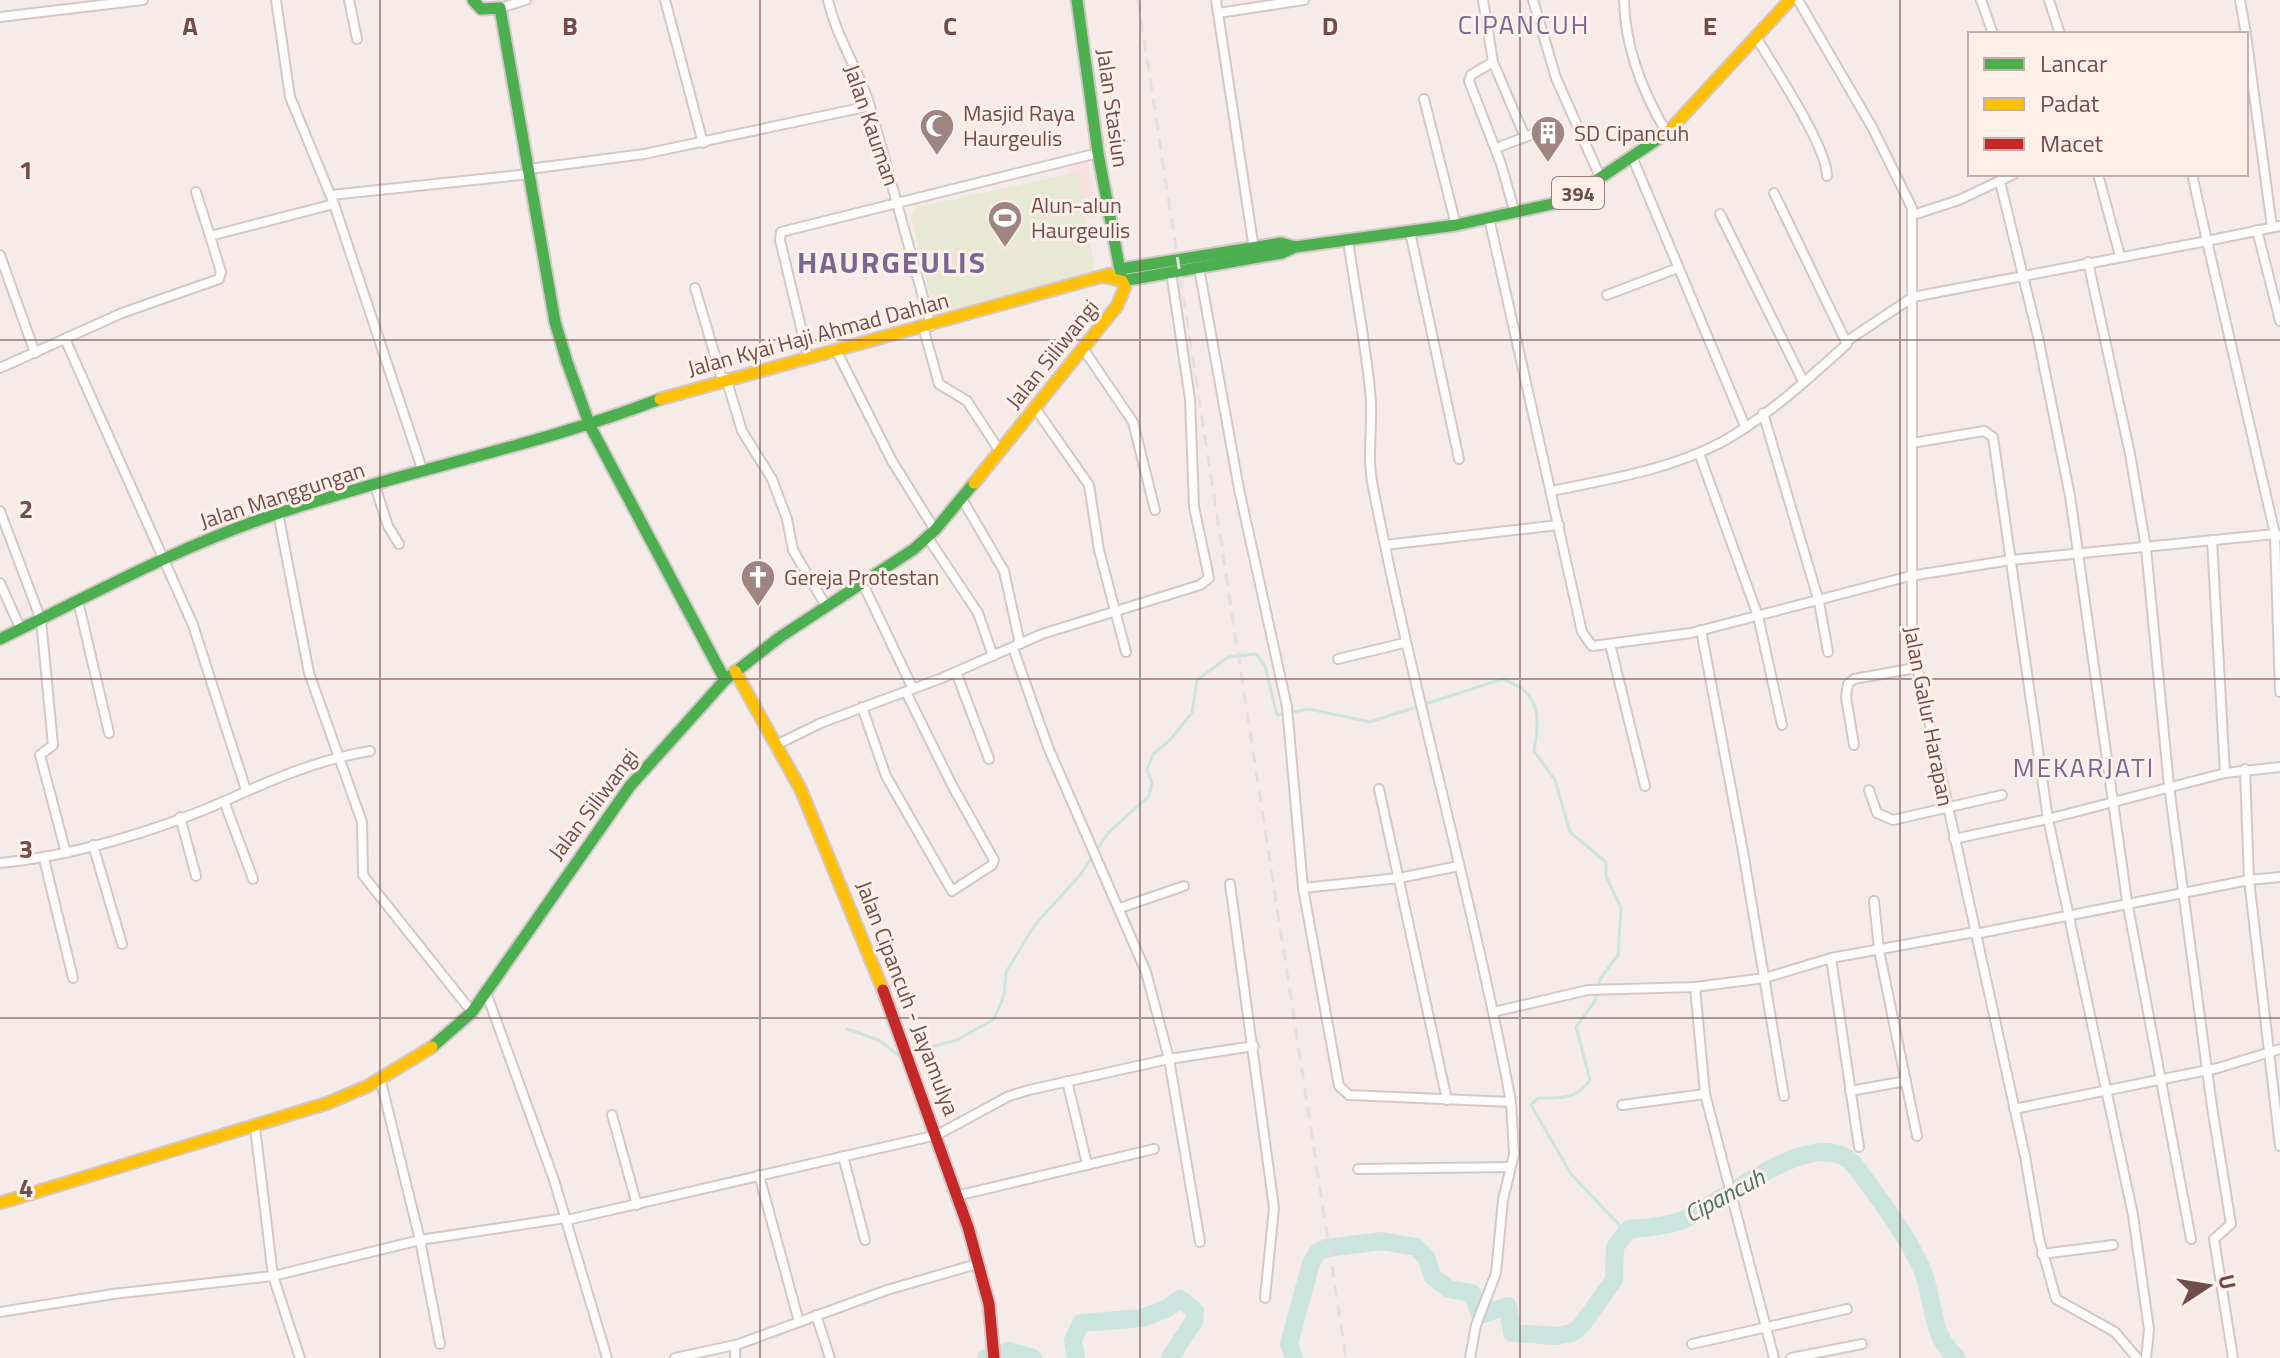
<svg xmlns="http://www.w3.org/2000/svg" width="2280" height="1358" viewBox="0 0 2280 1358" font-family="'Titillium Web',sans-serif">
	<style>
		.commercial { fill: #f8e1e0 }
		.green { fill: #e8e9d4 }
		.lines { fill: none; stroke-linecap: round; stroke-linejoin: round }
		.stream { stroke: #cce5df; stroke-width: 3 }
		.river { stroke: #cce5df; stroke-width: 18 }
		.street-casing { stroke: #d4c8c6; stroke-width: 12 }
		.fast-casing { stroke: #d4c8c6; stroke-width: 15 }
		.slow-casing { stroke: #d4c8c6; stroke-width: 15 }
		.jam-casing { stroke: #d4c8c6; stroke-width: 15 }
		.street { stroke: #fefcfc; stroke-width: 8 }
		.fast { stroke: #4caf50; stroke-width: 11 }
		.slow { stroke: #ffc107; stroke-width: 11 }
		.jam { stroke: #c62828; stroke-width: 11 }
		.rail { stroke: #e2e0e4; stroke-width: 3; stroke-dasharray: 12 8; stroke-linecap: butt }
		.grid { fill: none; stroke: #714d4b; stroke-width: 2; stroke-opacity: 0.55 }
		.labels { text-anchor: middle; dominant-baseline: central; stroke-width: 6; stroke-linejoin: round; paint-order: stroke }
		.shield { fill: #feefe9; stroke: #9b7e7a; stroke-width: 2 }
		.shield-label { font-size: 20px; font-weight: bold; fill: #714d4b }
		.street-label { font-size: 22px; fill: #714d4b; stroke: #feefe9 }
		.poi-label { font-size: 22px; fill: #714d4b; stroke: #feefe9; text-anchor: start }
		.water-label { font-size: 24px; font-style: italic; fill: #41756d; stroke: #feefe9 }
		.quarter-label { font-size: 26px; letter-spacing: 2px; fill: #776794; stroke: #feefe9 }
		.district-label { font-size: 30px; font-weight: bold; letter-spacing: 2px; fill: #776794; stroke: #feefe9 }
		.grid-label { font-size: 26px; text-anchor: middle; font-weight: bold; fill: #714d4b; stroke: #feefe9; stroke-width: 6; stroke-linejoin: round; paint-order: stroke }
	</style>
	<rect width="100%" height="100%" fill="#f5ece9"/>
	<!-- commercial -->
	<path class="commercial" d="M1087 161 1097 216 1086 219 1079 173 1069 175 1068 166Z"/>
	<!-- green -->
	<path class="green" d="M1079 172 1095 273 935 317 911 215 917 207Z"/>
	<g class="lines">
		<!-- stream -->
		<g class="stream">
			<path d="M847 1029 879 1040 899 1056 903 1054"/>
			<path d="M911 1052 957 1040 994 1019 1004 996 1006 972 1034 926 1080 875 1108 833 1149 796 1152 783 1147 770 1153 754 1169 741 1192 713 1197 680 1228 657 1256 654 1265 666 1277 715 1309 709 1370 722 1502 679C1541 692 1540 716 1534 751L1555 780 1570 832 1606 862V876L1621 908 1618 955 1600 979 1595 1001 1576 1027 1590 1080C1576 1100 1561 1098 1538 1098L1531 1105 1571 1174 1626 1232"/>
		</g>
		<!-- river -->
		<g class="river">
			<path d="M986 1358 1009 1351 1033 1358"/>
			<path d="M1076 1358 1073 1340 1081 1323 1142 1318 1166 1309 1180 1299 1195 1311 1194 1321 1170 1358"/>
			<path d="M1294 1358 1289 1344 1311 1263 1318 1252 1327 1248 1382 1241 1416 1247 1426 1257 1433 1277 1449 1289 1472 1293 1480 1315 1508 1306 1512 1333 1556 1336 1572 1333 1581 1326 1614 1280 1615 1247 1629 1229C1646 1228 1667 1226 1683 1220 1721 1204 1820 1118 1856 1167 1880 1200 1905 1232 1922 1269 1935 1300 1929 1335 1957 1358"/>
		</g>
		<defs>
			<g id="street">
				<path d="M276 0 290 97 334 204 423 472"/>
				<path d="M349 0 357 39"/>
				<path d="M665 0 703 143"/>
				<path d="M828 0C837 39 858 68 870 106L931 326"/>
				<path d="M1216 0 1254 249"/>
				<path d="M1483 0 1493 62 1471 75 1469 81 1501 164 1515 213"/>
				<path d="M1533 0 1556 78 1601 179"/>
				<path d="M1624 0C1625 47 1643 93 1667 133"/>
				<path d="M1798 0 1872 127 1912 208V643L2025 1156 2039 1238 2056 1299 2115 1332 2137 1358"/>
				<path d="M1981 0 1993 34"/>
				<path d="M2049 0 2060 34"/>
				<path d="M2240 0 2246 34"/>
				<path d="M500 8 526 0"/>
				<path d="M1218 13 1304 0"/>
				<path d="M0 17 143 0"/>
				<path d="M2246 35 2272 227"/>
				<path d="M1756 37C1773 66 1827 146 1827 176"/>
				<path d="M1493 62 1525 137 1496 148"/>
				<path d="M1424 99 1456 225"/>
				<path d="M1525 137 1545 129"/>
				<path d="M1633 159 1745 426"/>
				<path d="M529 169 644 154 870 106"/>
				<path d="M2098 174 2120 256"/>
				<path d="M2000 182 2038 337 2070 496 2127 901 2191 1239"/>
				<path d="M196 192 210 236"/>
				<path d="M331 195 530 174"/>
				<path d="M1720 214 1803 381"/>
				<path d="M1913 215 1959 200 2014 174"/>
				<path d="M1489 218 1582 632 1592 646 1691 633 1910 576 2011 560 2275 534 2280 536"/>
				<path d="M2257 230 2280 321"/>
				<path d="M1410 232 1459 459"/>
				<path d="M0 255 35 353"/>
				<path d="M2088 262 2130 454 2146 548 2169 786 2212 1107 2231 1224 2214 1239 2233 1358"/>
				<path d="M1199 268 1239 489 1287 707 1303 888 1339 1086 1349 1095 1511 1102C1472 895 1413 693 1373 487 1366 454 1374 422 1370 390 1365 340 1355 290 1348 240"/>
				<path d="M695 288 722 379"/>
				<path d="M1607 295 1678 268"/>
				<path d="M923 327 939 384 967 401 999 450"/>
				<path d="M65 339 193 625 246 790"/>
				<path d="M1847 341 1913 297 2207 241 2192 174"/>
				<path d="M1082 347 1133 422 1155 510"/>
				<path d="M836 350 892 461 935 530"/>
				<path d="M808 357 780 240 781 232 1098 153"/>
				<path d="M0 368 122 313 219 279 221 272 210 236 334 204"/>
				<path d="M726 378 742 431 772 479 787 519 793 550 826 606"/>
				<path d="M1035 408 1089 485 1099 550 1126 652"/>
				<path d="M1763 413 1819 602 1828 652"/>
				<path d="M1912 443 1984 431 1993 437 2048 819 2133 1215 2149 1330 2146 1358"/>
				<path d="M1699 453 1758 616 1782 725"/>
				<path d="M375 486 388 526 399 544"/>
				<path d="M1552 491C1609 479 1669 470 1722 442 1766 418 1809 378 1847 344L1774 193"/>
				<path d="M962 499 1004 571 1020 644"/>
				<path d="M0 511 41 620 53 745 40 755 66 853"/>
				<path d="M278 513 309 673 362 822 363 875 472 1012"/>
				<path d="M2275 534 2207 241 2280 226"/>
				<path d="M2275 536 2280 692"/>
				<path d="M928 538 978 613 993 656"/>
				<path d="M2212 540 2225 773"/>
				<path d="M1385 545 1559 525"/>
				<path d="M862 582 913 689"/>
				<path d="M0 583 21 630"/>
				<path d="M78 601 109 733"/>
				<path d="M1701 630 1742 846 1784 1096"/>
				<path d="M1610 644 1645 786"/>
				<path d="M1013 648 1048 747 1146 972 1169 1059 1200 1242"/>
				<path d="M1338 659 1404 643"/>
				<path d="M956 672 989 759"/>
				<path d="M862 707 886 776 952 891 992 865 994 860 953 787 906 692"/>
				<path d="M780 743 821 723 942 678 1042 634 1200 585 1209 578 1194 507 1190 399 1171 272"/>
				<path d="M1854 745 1846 697 1848 684 1854 679 1915 668"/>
				<path d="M2245 769 2249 880 2280 1146"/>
				<path d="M1379 789 1447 1100"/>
				<path d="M1869 790 1877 813 1893 820 2002 795"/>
				<path d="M224 801 253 879"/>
				<path d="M180 817 196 876"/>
				<path d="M1954 839 2048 819 2225 773 2280 767"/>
				<path d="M93 845 122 944"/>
				<path d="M44 859 73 978"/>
				<path d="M0 863C73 856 157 831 225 801 271 780 319 759 370 751"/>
				<path d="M1230 884 1274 1208 1265 1298"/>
				<path d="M1303 888 1399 878 1459 866"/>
				<path d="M1874 901 1879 950 1917 1136"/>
				<path d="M1120 908 1184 886"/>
				<path d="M1975 934 2249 880 2280 877"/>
				<path d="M1831 958 1859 1147"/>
				<path d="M1695 987 1705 1094 1774 1358"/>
				<path d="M486 992 554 1180 607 1358"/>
				<path d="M1493 1012 1588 990 1695 987 1765 978 1831 958 1975 932"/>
				<path d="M1067 1081 1087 1164"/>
				<path d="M381 1082 420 1240 440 1344"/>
				<path d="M1850 1091 1906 1081"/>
				<path d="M1622 1105 1705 1094"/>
				<path d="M2014 1109 2218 1068 2280 1049"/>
				<path d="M612 1115 637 1205"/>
				<path d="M255 1127 273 1276 300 1358"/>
				<path d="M843 1156 865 1240"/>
				<path d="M1358 1169 1510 1167"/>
				<path d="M759 1175 799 1322"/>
				<path d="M956 1196 1154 1149"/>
				<path d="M567 1220 937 1135 1009 1096 1029 1090 1169 1059 1254 1046"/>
				<path d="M2042 1254 2113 1245"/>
				<path d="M0 1312 113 1294 273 1276 420 1240 566 1218"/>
				<path d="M816 1315 830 1358"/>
				<path d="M1692 1344 1847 1309"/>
				<path d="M735 1345V1358"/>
				<path d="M675 1358 739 1344 887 1290 977 1264"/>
				<path d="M1470 1358 1476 1325 1496 1273 1503 1200 1514 1154 1511 1102"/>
				<path d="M1791 1358 1862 1344"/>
			</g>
			<g id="fast">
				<path d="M473 0 481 9 500 8 555 322 567 362 590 426 725 680"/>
				<path d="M1077 0 1098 153 1122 281 1282 253 1295 247 1456 225 1552 204 1576 194 1667 133"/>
				<path d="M1120 269 1281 243 1295 247"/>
				<path d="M0 639C91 595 180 546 276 514 403 471 535 447 660 399"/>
				<path d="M432 1047 472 1012 630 786 725 680 780 637 914 549 935 530 974 483"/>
			</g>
			<g id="slow">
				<path d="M1667 133 1790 0"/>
				<path d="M660 399 1110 274"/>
				<path d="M974 483 1117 306 1125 287 1122 281 1105 277"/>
				<path d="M735 671 801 790 883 990"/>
				<path d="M0 1203 328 1103 368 1086 432 1047"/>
			</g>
			<path id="jam" d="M883 990 968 1227 989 1304 994 1358"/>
		</defs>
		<!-- street casing -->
		<use href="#street" class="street-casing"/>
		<!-- fast casing -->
		<use href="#fast" class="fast-casing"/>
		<!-- slow casing -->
		<use href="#slow" class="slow-casing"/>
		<!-- jam casing -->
		<use href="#jam" class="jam-casing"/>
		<!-- street -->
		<use href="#street" class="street"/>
		<!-- fast -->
		<use href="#fast" class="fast"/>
		<!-- slow -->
		<use href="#slow" class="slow"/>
		<!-- jam -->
		<use href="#jam" class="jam"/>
		<!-- rail -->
		<path class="rail" d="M1138 0 1346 1358"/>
	</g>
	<!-- grid -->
	<path class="grid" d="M380 0V1358M760 0V1358M1140 0V1358M1520 0V1358M1900 0V1358M0 340H2280M0 679H2280M0 1018H2280"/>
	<!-- icons -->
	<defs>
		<symbol id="mosque-pin" viewBox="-11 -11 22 30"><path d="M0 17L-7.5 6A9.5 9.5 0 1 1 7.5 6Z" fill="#9f8582" stroke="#feefe9"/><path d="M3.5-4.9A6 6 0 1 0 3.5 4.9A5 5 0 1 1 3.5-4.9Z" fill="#fff"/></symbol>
		<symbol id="building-pin" viewBox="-11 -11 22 30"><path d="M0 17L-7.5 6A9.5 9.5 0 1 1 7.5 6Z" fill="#9f8582" stroke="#feefe9"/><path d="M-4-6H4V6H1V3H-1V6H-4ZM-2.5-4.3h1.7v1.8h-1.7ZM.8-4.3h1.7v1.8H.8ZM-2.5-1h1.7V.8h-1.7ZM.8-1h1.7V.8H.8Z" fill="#fff"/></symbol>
		<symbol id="stadium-pin" viewBox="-11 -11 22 30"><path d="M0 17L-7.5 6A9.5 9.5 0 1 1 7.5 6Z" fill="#9f8582" stroke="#feefe9"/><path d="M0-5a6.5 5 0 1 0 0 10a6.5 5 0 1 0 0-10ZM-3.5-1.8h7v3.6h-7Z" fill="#fff"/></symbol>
		<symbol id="church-pin" viewBox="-11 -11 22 30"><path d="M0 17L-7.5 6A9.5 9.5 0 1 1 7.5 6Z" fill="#9f8582" stroke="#feefe9"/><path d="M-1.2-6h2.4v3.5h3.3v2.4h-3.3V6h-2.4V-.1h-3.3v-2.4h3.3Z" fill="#fff"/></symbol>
	</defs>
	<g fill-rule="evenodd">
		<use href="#mosque-pin" x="917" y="106" width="40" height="54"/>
		<use href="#building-pin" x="1528" y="113" width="40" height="54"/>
		<use href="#stadium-pin" x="985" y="198" width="40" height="54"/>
		<use href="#church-pin" x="738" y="557" width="40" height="54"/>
	</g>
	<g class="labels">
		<!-- shield labels -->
		<rect class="shield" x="1552" y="177" width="52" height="32" rx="6"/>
		<g class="shield-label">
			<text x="1578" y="193">394</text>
		</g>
		<!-- street labels -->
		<g class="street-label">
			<text transform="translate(1113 108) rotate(82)">Jalan Stasiun</text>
			<text transform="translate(872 125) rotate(71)">Jalan Kauman</text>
			<text transform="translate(818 334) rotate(-15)">Jalan Kyai Haji Ahmad Dahlan</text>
			<text transform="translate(1052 354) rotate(-51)">Jalan Siliwangi</text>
			<text transform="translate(282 495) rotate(-18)">Jalan Manggungan</text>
			<text transform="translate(1929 716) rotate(79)">Jalan Galur Harapan</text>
			<text transform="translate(593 804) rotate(-53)">Jalan Siliwangi</text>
			<text transform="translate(908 998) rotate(69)">Jalan Cipancuh - Jayamulya</text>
		</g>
		<!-- poi labels -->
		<g class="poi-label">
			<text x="963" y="113">Masjid Raya<tspan x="963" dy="25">Haurgeulis</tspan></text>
			<text x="1574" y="133">SD Cipancuh</text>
			<text x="1031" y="205">Alun-alun<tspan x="1031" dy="25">Haurgeulis</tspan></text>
			<text x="784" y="577">Gereja Protestan</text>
		</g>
		<!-- water labels -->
		<g class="water-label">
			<text transform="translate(1724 1195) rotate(-28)">Cipancuh</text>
		</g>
		<!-- quarter labels -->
		<g class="quarter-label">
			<text x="1524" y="24">CIPANCUH</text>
			<text x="2084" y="767">MEKARJATI</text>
		</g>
		<!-- district labels -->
		<g class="district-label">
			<text x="892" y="262">HAURGEULIS</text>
		</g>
	</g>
	<g class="grid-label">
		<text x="190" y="35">A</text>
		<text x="570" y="35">B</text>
		<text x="950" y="35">C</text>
		<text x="1330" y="35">D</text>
		<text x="1710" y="35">E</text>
		<text x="26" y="179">1</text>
		<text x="26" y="518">2</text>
		<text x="26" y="858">3</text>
		<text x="26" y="1197">4</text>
	</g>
	<!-- legend -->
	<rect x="1968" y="32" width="280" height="144" fill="#feefe9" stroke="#c6aeaa" stroke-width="2"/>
	<rect x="1984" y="58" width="40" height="12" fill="#4caf50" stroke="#c6aeaa" stroke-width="2"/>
	<text x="2040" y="72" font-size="24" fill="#714d4b">Lancar</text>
	<rect x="1984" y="98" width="40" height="12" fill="#ffc107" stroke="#c6aeaa" stroke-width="2"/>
	<text x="2040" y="112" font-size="24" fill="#714d4b">Padat</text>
	<rect x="1984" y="138" width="40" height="12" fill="#c62828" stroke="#c6aeaa" stroke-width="2"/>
	<text x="2040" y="152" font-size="24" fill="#714d4b">Macet</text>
	<!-- north arrow -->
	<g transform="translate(2208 1286) rotate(78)" stroke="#feefe9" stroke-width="6" paint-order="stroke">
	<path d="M0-6L14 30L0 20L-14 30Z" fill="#714d4b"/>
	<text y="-12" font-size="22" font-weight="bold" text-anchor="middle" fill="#714d4b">U</text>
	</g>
</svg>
